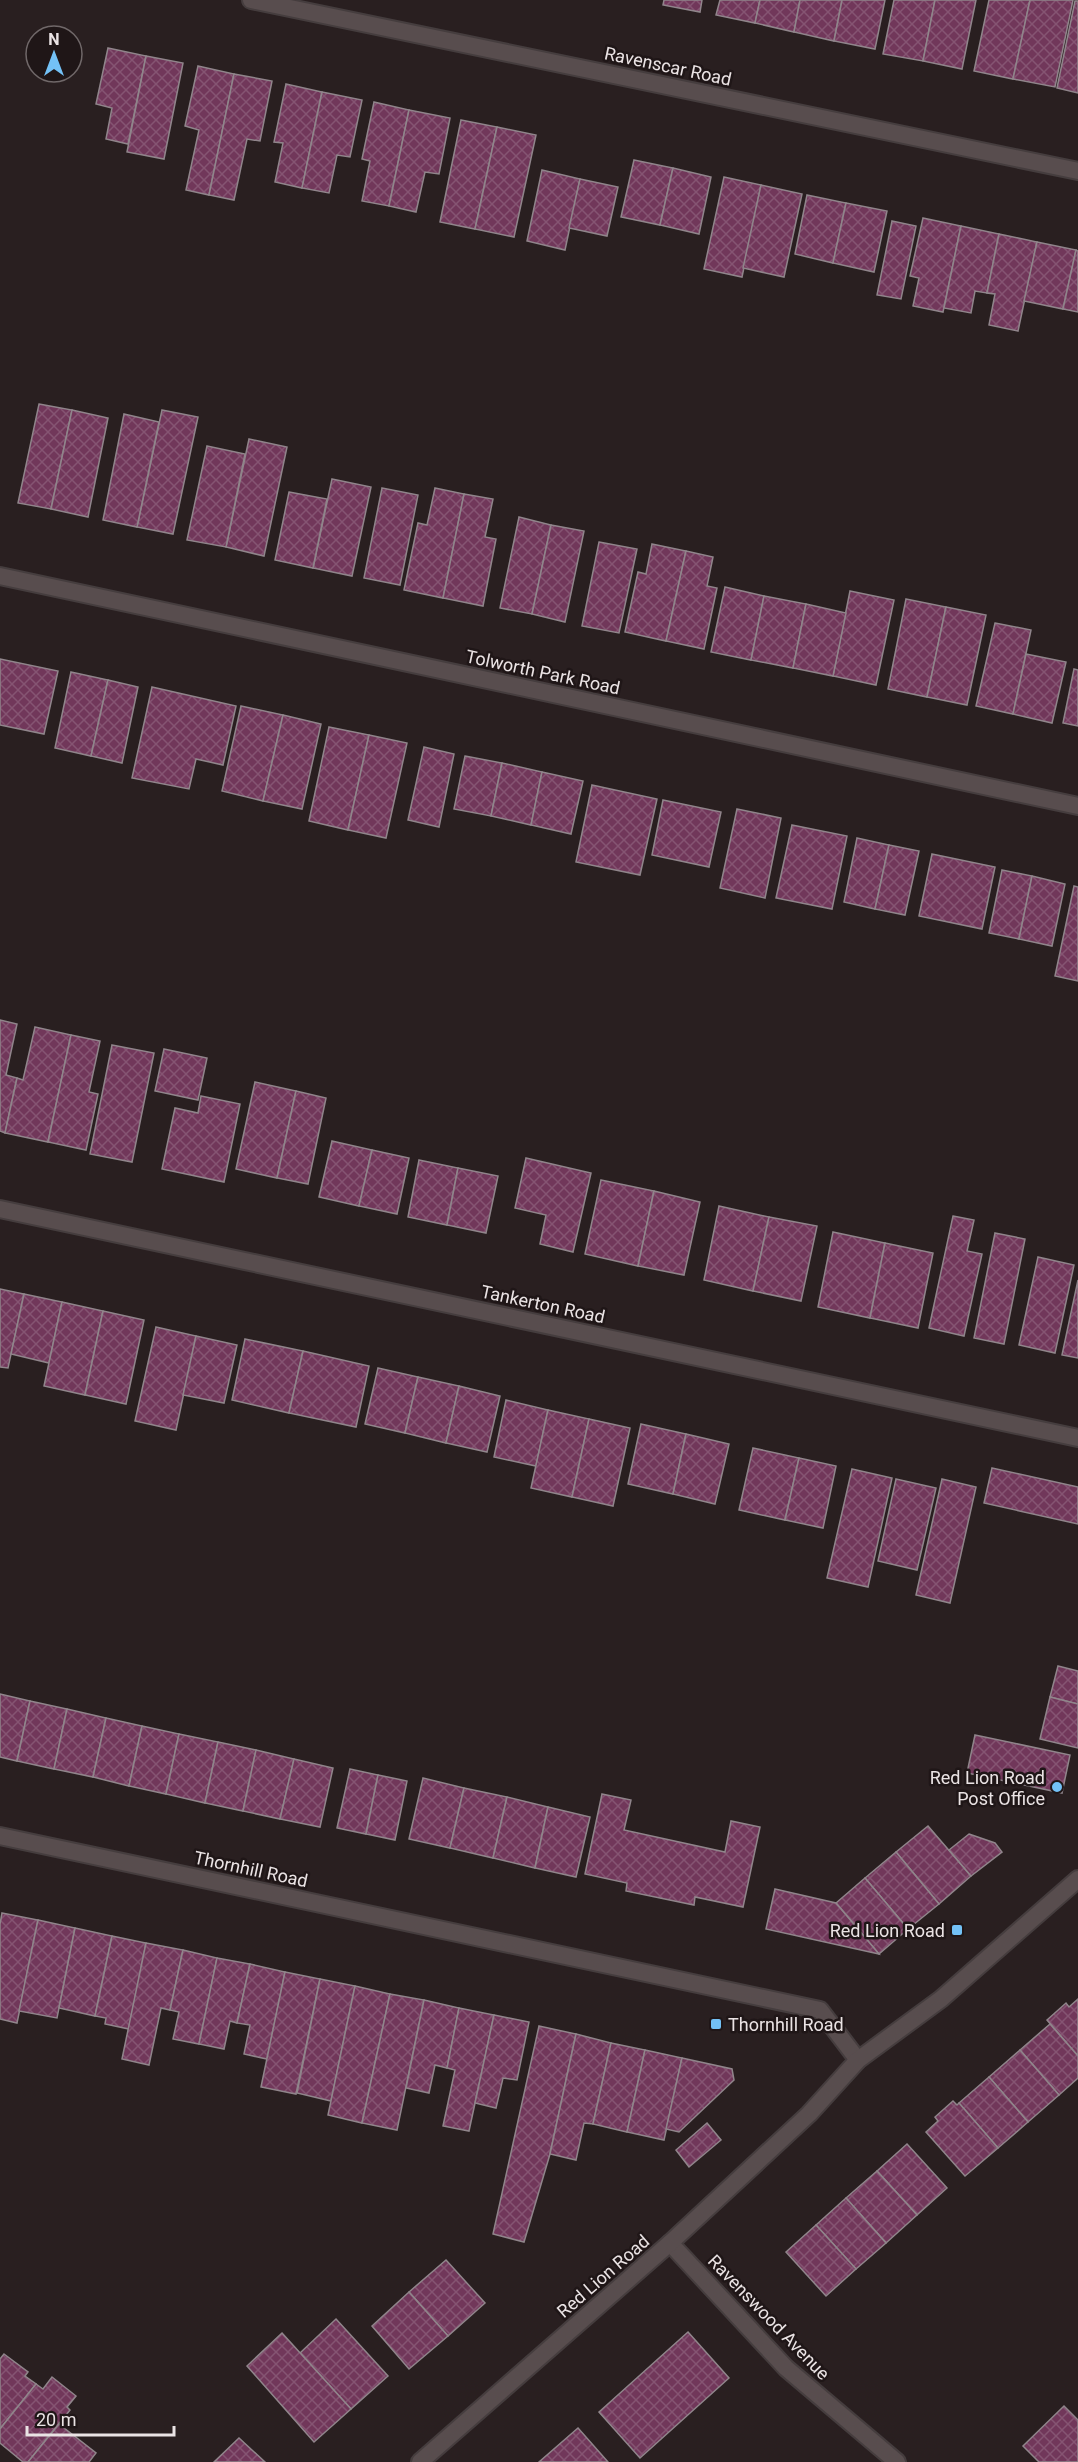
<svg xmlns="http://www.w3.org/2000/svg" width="1078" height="2462" viewBox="0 0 1078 2462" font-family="Roboto,sans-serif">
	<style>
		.building { fill: url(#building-cross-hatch); stroke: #90858b; stroke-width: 1.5 }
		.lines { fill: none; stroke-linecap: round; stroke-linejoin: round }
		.minor-casing { stroke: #453d3e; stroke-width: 20 }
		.tertiary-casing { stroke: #453d3e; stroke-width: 20 }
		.minor { stroke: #584d4e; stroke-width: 16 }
		.tertiary { stroke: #584d4e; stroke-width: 16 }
		.poi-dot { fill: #73c1f6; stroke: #1f1617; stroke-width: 2 }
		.labels { text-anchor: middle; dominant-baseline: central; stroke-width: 5; stroke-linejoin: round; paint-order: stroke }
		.street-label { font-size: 18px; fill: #eae3e4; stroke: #1f1617 }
		.poi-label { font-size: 18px; fill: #eae3e4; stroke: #1f1617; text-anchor: end }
	</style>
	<defs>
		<pattern id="building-cross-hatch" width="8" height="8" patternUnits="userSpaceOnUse" patternTransform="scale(1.5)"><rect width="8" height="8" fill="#71375a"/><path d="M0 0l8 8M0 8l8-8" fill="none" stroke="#855472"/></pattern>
	</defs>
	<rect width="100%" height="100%" fill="#291f20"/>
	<!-- building -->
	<g class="building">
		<path d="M664 0H702L700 12 663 5Z"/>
		<path d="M720 0H760L755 23 716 15Z"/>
		<path d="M760 0H800L794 32 755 23Z"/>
		<path d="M800 0H842L834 41 794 32Z"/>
		<path d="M842 0H885L875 49 834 41Z"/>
		<path d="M894 0H935L923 61 883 54Z"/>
		<path d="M935 0H976L962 69 923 61Z"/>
		<path d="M989 0H1030L1013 79 974 71Z"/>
		<path d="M1030 0H1073L1055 87 1013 79Z"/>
		<path d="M1075 1H1078V93L1057 88Z"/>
		<path d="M108 48 146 56 128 144 106 139 112 108 96 104Z"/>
		<path d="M146 56 183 63 164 159 127 152Z"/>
		<path d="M198 66 234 74 209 195 186 190 199 130 185 126Z"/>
		<path d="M234 74 272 81 260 141 247 139 234 200 209 195Z"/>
		<path d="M286 84 322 92 302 188 275 182 283 143 274 142Z"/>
		<path d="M322 92 362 100 350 157 337 155 329 193 302 188Z"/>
		<path d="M374 102 409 110 389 206 362 201 370 161 362 159Z"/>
		<path d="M409 110 450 118 439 174 425 172 416 212 389 206Z"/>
		<path d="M461 120 497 127 475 229 440 222Z"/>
		<path d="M497 127 536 135 514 237 475 229Z"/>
		<path d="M634 160 673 168 660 225 621 217Z"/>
		<path d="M673 168 711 177 699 234 660 225Z"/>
		<path d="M542 170 580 179 565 250 527 241Z"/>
		<path d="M724 177 761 185 742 277 704 269Z"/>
		<path d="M580 179 618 187 607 236 569 228Z"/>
		<path d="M761 185 802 194 784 277 743 268Z"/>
		<path d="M807 195 846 203 833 263 795 254Z"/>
		<path d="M846 203 887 211 874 272 833 263Z"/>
		<path d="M923 218 961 226 943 312 913 306 919 278 910 276Z"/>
		<path d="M892 221 916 226 901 299 877 295Z"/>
		<path d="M961 226 999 234 987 293 975 291 971 313 944 308Z"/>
		<path d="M999 234 1037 242 1018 331 989 325 995 294 987 293Z"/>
		<path d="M1037 242 1076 250 1063 309 1024 301Z"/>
		<path d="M1076 250 1078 251V312L1063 309Z"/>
		<path d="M39 404 72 410 51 509 18 503Z"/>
		<path d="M72 410 108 418 88 517 51 509Z"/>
		<path d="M162 410 198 417 173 534 137 527Z"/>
		<path d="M124 414 159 422 137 527 103 520Z"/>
		<path d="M249 439 287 447 264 556 226 547Z"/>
		<path d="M207 446 245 454 226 547 187 540Z"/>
		<path d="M332 479 371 487 352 576 313 568Z"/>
		<path d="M382 488 418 495 400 585 364 578Z"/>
		<path d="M435 488 464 494 443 598 404 590 418 523 427 525Z"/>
		<path d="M289 492 327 499 313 568 275 560Z"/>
		<path d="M464 494 493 499 485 537 496 539 483 606 443 598Z"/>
		<path d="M519 517 551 525 532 614 500 608Z"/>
		<path d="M551 525 584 531 565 622 532 614Z"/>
		<path d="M599 542 637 549 619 633 582 626Z"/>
		<path d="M652 544 686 551 666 641 625 632 638 572 646 574Z"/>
		<path d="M686 551 713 557 707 586 717 588 704 649 666 641Z"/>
		<path d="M725 587 764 596 751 660 711 652Z"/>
		<path d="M850 591 894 600 876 685 833 676Z"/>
		<path d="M764 596 806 604 793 668 751 660Z"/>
		<path d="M906 599 946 607 927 697 888 689Z"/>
		<path d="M806 604 846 613 833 676 793 668Z"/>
		<path d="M946 607 986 615 967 705 927 697Z"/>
		<path d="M995 623 1031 630 1013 714 976 706Z"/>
		<path d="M1026 654 1066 662 1052 723 1013 714Z"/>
		<path d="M0 659 58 671 44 734 0 725Z"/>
		<path d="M1074 669 1078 670V726L1063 723Z"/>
		<path d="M71 672 108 680 91 756 55 748Z"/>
		<path d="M108 680 138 687 122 763 91 756Z"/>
		<path d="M152 687 236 706 223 765 196 759 189 789 132 778Z"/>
		<path d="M241 706 283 715 263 801 222 791Z"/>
		<path d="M283 715 321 724 302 809 263 801Z"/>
		<path d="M329 727 369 735 348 830 309 821Z"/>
		<path d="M369 735 407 743 386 838 348 830Z"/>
		<path d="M424 747 454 754 439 827 408 820Z"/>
		<path d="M465 756 502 763 491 816 454 809Z"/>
		<path d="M502 763 542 772 531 825 491 816Z"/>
		<path d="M542 772 583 781 571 834 531 825Z"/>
		<path d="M592 785 657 799 640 875 576 862Z"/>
		<path d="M663 800 721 812 709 867 652 855Z"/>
		<path d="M737 809 781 818 765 898 720 888Z"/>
		<path d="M792 825 847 836 832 909 776 898Z"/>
		<path d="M857 838 889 845 875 909 844 902Z"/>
		<path d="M889 845 919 851 905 915 875 909Z"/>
		<path d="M932 854 995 867 982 929 919 916Z"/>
		<path d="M1002 870 1032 876 1019 939 989 933Z"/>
		<path d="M1032 876 1065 884 1052 946 1019 939Z"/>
		<path d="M1074 886 1078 887V981L1055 976Z"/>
		<path d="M0 1020 17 1024 6 1075 17 1078 5 1133 0 1131Z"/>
		<path d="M35 1027 71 1035 48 1142 5 1133 17 1078 23 1080Z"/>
		<path d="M71 1035 100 1041 89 1092 98 1094 86 1150 48 1142Z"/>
		<path d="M112 1045 154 1053 132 1162 90 1154Z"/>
		<path d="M164 1049 207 1058 198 1100 155 1091Z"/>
		<path d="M255 1082 296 1091 277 1178 236 1169Z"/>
		<path d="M296 1091 326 1098 308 1184 277 1178Z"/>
		<path d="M201 1096 240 1104 224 1182 162 1169 175 1108 198 1113Z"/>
		<path d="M332 1141 372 1150 359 1206 319 1197Z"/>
		<path d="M372 1150 409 1158 397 1214 359 1206Z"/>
		<path d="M526 1158 591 1173 573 1252 540 1244 546 1215 515 1208Z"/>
		<path d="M419 1160 458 1168 447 1225 408 1217Z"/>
		<path d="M458 1168 498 1176 486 1233 447 1225Z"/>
		<path d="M601 1180 654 1191 638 1266 585 1254Z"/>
		<path d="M654 1191 700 1202 684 1275 638 1266Z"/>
		<path d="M719 1206 769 1217 753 1291 704 1280Z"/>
		<path d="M953 1216 974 1220 967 1251 982 1254 964 1336 929 1328Z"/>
		<path d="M769 1217 817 1226 801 1301 753 1291Z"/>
		<path d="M833 1232 885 1243 870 1318 818 1307Z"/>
		<path d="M995 1233 1025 1239 1004 1344 974 1338Z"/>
		<path d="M885 1243 933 1253 918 1328 870 1318Z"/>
		<path d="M1038 1257 1074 1265 1055 1353 1019 1345Z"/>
		<path d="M1078 1280V1358L1062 1355Z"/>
		<path d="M0 1289 24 1294 8 1368 0 1367Z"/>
		<path d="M24 1294 62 1302 49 1363 11 1354Z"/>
		<path d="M62 1302 103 1311 85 1395 44 1386Z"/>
		<path d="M103 1311 144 1320 126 1404 85 1395Z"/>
		<path d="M156 1327 196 1336 176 1430 135 1421Z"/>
		<path d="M196 1336 237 1345 224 1403 183 1395Z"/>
		<path d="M245 1339 303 1351 289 1413 232 1400Z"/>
		<path d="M303 1351 369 1366 356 1427 289 1413Z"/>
		<path d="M378 1368 418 1377 405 1433 365 1424Z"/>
		<path d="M418 1377 459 1386 446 1443 405 1433Z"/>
		<path d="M459 1386 500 1396 487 1452 446 1443Z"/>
		<path d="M506 1400 548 1410 536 1466 494 1457Z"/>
		<path d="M548 1410 589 1419 572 1497 531 1488Z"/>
		<path d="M589 1419 630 1428 613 1506 572 1497Z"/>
		<path d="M641 1424 686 1434 673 1494 628 1484Z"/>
		<path d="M686 1434 729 1444 715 1504 673 1494Z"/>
		<path d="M753 1448 799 1458 785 1520 739 1510Z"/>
		<path d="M799 1458 836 1466 823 1528 785 1520Z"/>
		<path d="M992 1468 1078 1487V1524L984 1503Z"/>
		<path d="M852 1469 892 1478 868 1587 827 1578Z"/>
		<path d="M896 1479 936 1488 917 1570 878 1561Z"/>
		<path d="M942 1479 976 1487 950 1603 916 1595Z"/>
		<path d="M1058 1666 1078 1671V1704L1050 1697Z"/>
		<path d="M0 1694 30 1701 17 1761 0 1757Z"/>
		<path d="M1050 1697 1078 1704V1748L1040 1739Z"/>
		<path d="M30 1701 67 1709 54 1769 17 1761Z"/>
		<path d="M67 1709 106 1718 93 1777 54 1769Z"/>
		<path d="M106 1718 142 1726 129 1786 93 1777Z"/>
		<path d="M142 1726 179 1734 166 1794 129 1786Z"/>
		<path d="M179 1734 218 1742 205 1803 166 1794Z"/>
		<path d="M975 1735 1070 1755 1062 1793 967 1773Z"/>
		<path d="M218 1742 256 1750 243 1811 205 1803Z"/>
		<path d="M256 1750 294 1759 280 1819 243 1811Z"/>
		<path d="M294 1759 333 1768 320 1827 280 1819Z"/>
		<path d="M350 1769 378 1775 366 1834 337 1828Z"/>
		<path d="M378 1775 407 1781 395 1840 366 1834Z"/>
		<path d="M423 1778 464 1788 450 1848 409 1839Z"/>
		<path d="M464 1788 507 1797 493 1858 450 1848Z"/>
		<path d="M602 1794 631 1800 624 1830 725 1852 731 1821 760 1827 743 1907 695 1897 694 1905 626 1891 627 1883 585 1874Z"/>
		<path d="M507 1797 548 1807 535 1868 493 1858Z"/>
		<path d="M548 1807 590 1817 576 1877 535 1868Z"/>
		<path d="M928 1826 971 1876 939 1904 896 1852Z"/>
		<path d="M969 1834 995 1843 1002 1852 971 1876 949 1850Z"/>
		<path d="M896 1852 939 1904 908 1929 865 1878Z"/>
		<path d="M865 1878 908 1929 879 1954 836 1903Z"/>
		<path d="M775 1889 836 1903 879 1954 766 1929Z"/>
		<path d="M2 1913 38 1920 17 2023 0 2019V1924Z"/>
		<path d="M38 1920 75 1928 57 2018 19 2011Z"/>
		<path d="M75 1928 112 1936 95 2016 59 2008Z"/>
		<path d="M112 1936 146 1943 129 2029 105 2024 106 2018 95 2016Z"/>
		<path d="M146 1943 183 1950 170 2010 161 2008 149 2065 122 2059Z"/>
		<path d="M183 1950 217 1958 199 2044 173 2039 179 2012 170 2010Z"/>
		<path d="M217 1958 250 1964 237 2023 230 2021 224 2049 199 2044Z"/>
		<path d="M250 1964 285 1972 267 2059 244 2054 250 2025 237 2023Z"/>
		<path d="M285 1972 320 1979 296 2094 261 2087Z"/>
		<path d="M320 1979 355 1986 331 2101 297 2093Z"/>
		<path d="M355 1986 390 1994 362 2123 328 2115Z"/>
		<path d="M390 1994 424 2000 397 2130 362 2123Z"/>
		<path d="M1078 1999V2056L1047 2020 1066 2003 1069 2007Z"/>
		<path d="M424 2000 459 2008 447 2068 435 2065 429 2093 406 2088Z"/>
		<path d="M459 2008 494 2015 469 2131 443 2126 455 2070 447 2068Z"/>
		<path d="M494 2015 529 2022 517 2080 503 2078 496 2108 475 2103Z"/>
		<path d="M1050 2024 1078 2056V2078L1059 2095 1020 2050Z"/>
		<path d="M539 2026 576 2034 550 2154 524 2242 493 2234Z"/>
		<path d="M576 2034 611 2043 593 2124 584 2123 576 2160 550 2154Z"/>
		<path d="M611 2043 645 2050 627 2132 593 2124Z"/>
		<path d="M645 2050 682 2058 664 2140 627 2132Z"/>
		<path d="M1020 2050 1059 2095 1028 2122 989 2077Z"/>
		<path d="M682 2058 732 2069 734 2080 679 2132 666 2129Z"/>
		<path d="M989 2077 1028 2122 998 2148 959 2103Z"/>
		<path d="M953 2101 957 2105 959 2103 998 2148 965 2176 926 2132 938 2121 935 2117Z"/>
		<path d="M707 2123 721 2140 689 2167 676 2150Z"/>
		<path d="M907 2144 947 2188 917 2215 877 2171Z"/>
		<path d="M877 2171 917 2215 886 2243 846 2198Z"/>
		<path d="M846 2198 886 2243 856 2269 816 2225Z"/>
		<path d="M816 2225 856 2269 826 2296 786 2252Z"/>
		<path d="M446 2260 485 2303 448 2336 409 2292Z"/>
		<path d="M409 2292 448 2336 409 2369 372 2326Z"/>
		<path d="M336 2319 388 2376 351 2409 300 2353Z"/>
		<path d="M688 2332 729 2378 640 2458 599 2412Z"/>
		<path d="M282 2333 351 2409 314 2442 247 2366Z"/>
		<path d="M4 2354 28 2372 25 2376 36 2384 0 2429V2359Z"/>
		<path d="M52 2377 76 2396 67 2407 70 2410 28 2462H23L0 2443V2429L36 2384 43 2389Z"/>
		<path d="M1064 2406 1078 2420V2462H1039L1023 2446Z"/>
		<path d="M59 2424 96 2453 89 2462H28Z"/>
		<path d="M578 2428 608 2462H539Z"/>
		<path d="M239 2438 265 2462H214Z"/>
	</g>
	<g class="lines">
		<defs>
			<g id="minor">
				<path d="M251 0 1078 171"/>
				<path d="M0 576 1078 806"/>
				<path d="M0 1209 1078 1438"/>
				<path d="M670 2243 786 2368 897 2462"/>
			</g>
			<g id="tertiary">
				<path d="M0 1836 820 2010 858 2060"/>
				<path d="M420 2462 670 2243 809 2114 858 2060 941 1999 1078 1879"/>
			</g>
		</defs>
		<!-- minor casing -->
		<use href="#minor" class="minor-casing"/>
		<!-- tertiary casing -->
		<use href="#tertiary" class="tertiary-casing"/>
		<!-- minor -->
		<use href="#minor" class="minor"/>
		<!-- tertiary -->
		<use href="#tertiary" class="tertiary"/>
	</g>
	<!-- markers -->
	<g class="poi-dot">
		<circle cx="1057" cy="1787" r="6"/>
		<rect x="951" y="1924" width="12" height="12" rx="3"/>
		<rect x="710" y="2018" width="12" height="12" rx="3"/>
	</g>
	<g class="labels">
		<!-- street labels -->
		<g class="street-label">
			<text transform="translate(668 66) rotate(12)">Ravenscar Road</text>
			<text transform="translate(543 672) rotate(12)">Tolworth Park Road</text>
			<text transform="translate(543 1304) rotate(12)">Tankerton Road</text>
			<text transform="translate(251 1869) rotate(12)">Thornhill Road</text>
			<text transform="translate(603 2276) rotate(-41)">Red Lion Road</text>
			<text transform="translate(769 2317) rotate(46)">Ravenswood Avenue</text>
		</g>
		<!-- poi labels -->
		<g class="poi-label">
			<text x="1045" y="1777">Red Lion Road<tspan x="1045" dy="21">Post Office</tspan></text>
			<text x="945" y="1930">Red Lion Road</text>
			<text x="728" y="2024" text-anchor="start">Thornhill Road</text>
		</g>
	</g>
	<!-- north arrow -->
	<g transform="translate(54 54)"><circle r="28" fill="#1f1617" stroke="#706869" stroke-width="1.5"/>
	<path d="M0-4.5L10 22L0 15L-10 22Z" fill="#73c1f6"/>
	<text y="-9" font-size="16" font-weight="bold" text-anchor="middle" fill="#eae3e4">N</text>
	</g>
	<!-- scale -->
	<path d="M27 2426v9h147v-9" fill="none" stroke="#eae3e4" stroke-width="3"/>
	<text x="36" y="2426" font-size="18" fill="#eae3e4" stroke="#1f1617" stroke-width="4.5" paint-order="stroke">20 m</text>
</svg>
